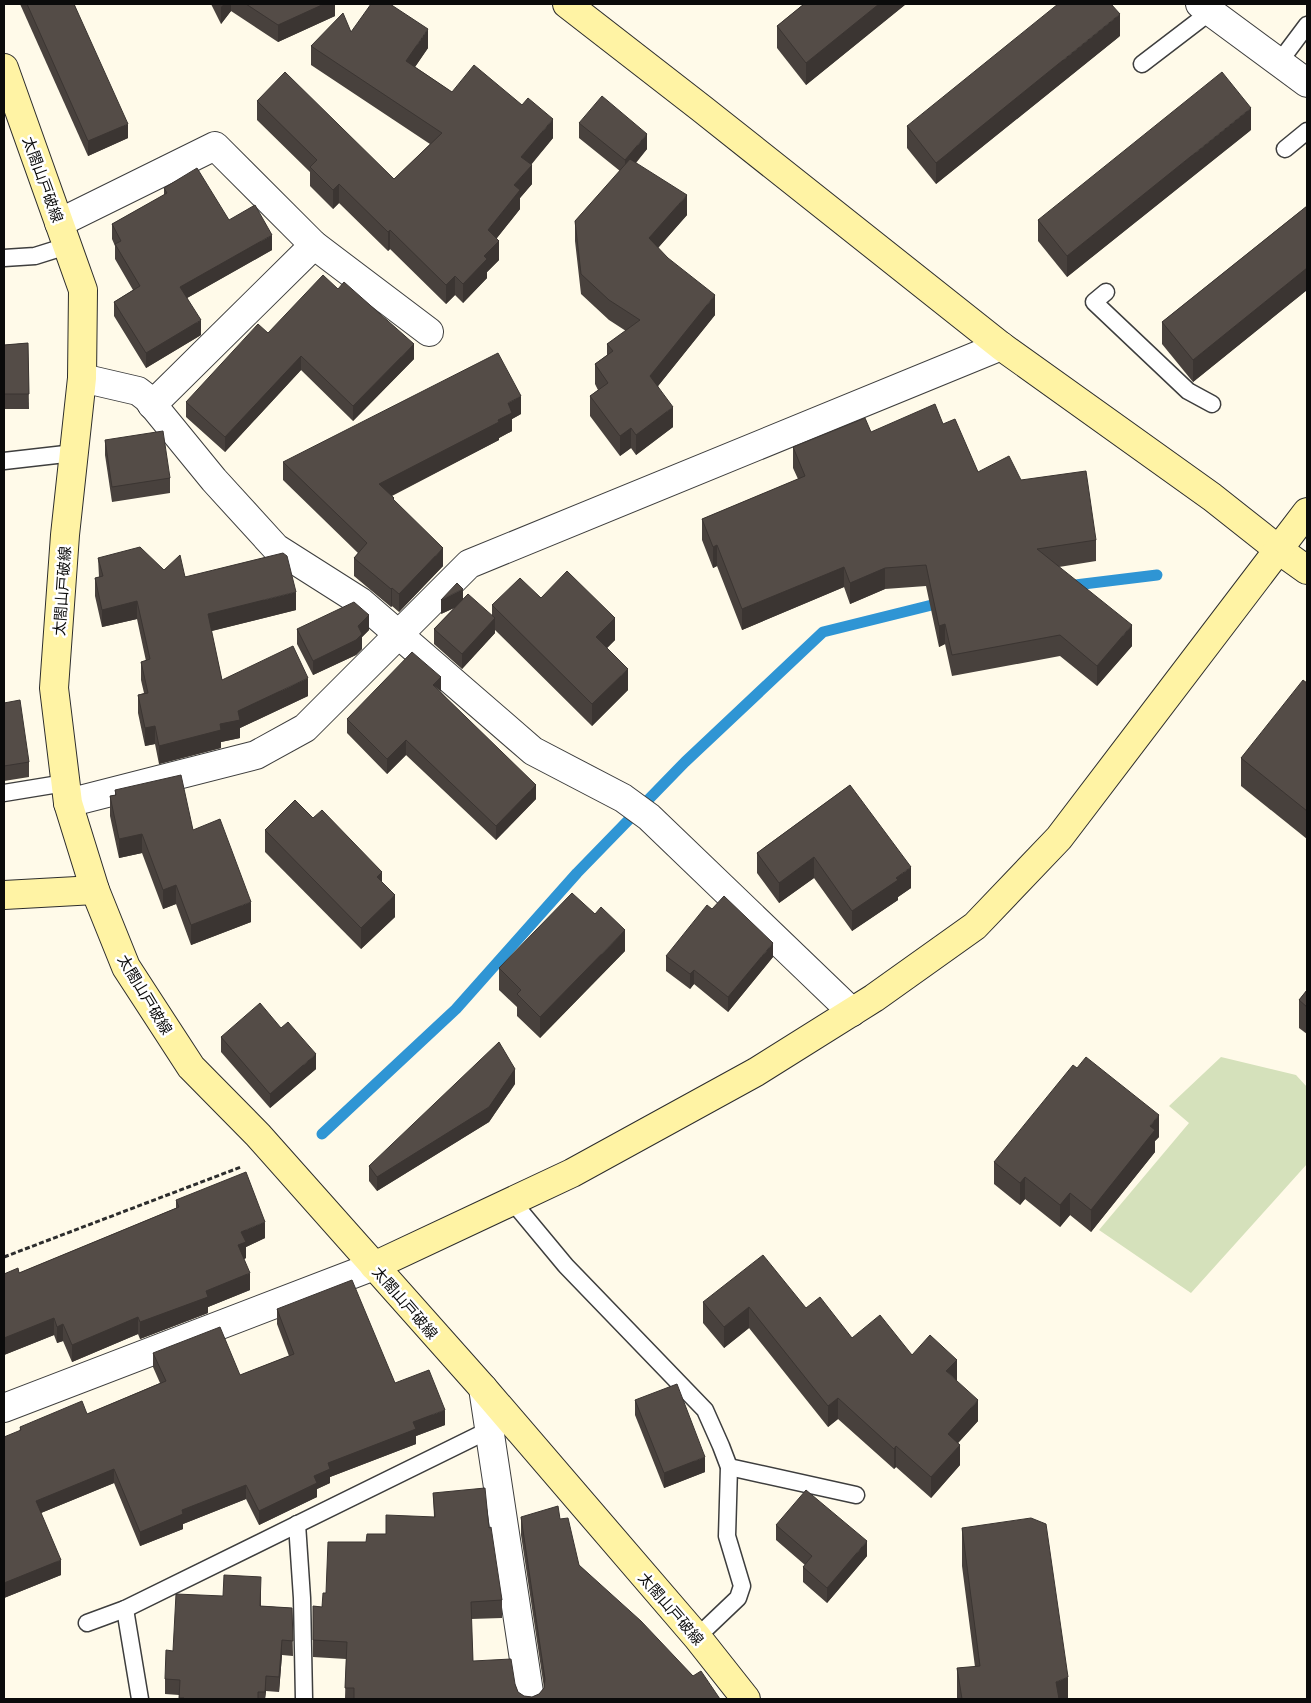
<svg xmlns="http://www.w3.org/2000/svg" width="1311" height="1703" viewBox="0 0 1311 1703" font-family="Georgia,'Noto Sans JP',serif">
	<style>
		.cemetery { fill: #d5e1bb }
		.lines { fill: none; stroke-linecap: round; stroke-linejoin: round }
		.stream { stroke: #2f95d4; stroke-width: 11 }
		.lane-casing { stroke: #3e3e3e; stroke-width: 19 }
		.street-casing { stroke: #3e3e3e; stroke-width: 30 }
		.secondary-casing { stroke: #2d2d2d; stroke-width: 30 }
		.path { stroke: #2d2d2d; stroke-width: 3; stroke-dasharray: 5 2.5; stroke-linecap: butt }
		.lane { stroke: #fff; stroke-width: 16 }
		.street { stroke: #fff; stroke-width: 28 }
		.secondary { stroke: #fff3a4; stroke-width: 28 }
		.wall { fill: #48413d }
		.shaded-wall { fill: #3b3532 }
		.building { fill: #544c47; stroke: #3b3532 }
		.labels { text-anchor: middle; dominant-baseline: central; stroke-width: 5; stroke-linejoin: round; paint-order: stroke }
		.street-label { font-size: 15px; fill: #0b0b0b; stroke: #fff }
	</style>
	<rect width="100%" height="100%" fill="#fffae9"/>
	<!-- cemetery -->
	<path class="cemetery" d="M1221 1057 1296 1075 1307 1087V1164L1191 1293 1099 1230 1189 1123 1169 1106Z"/>
	<g class="lines">
		<!-- stream -->
		<g class="stream">
			<path d="M1067 586 1157 575"/>
			<path d="M322 1134 456 1009 577 873 685 762 823 632 944 602"/>
		</g>
		<defs>
			<g id="lane">
				<path d="M1280 61 1307 25"/>
				<path d="M1142 64 1210 12"/>
				<path d="M1285 149 1307 131"/>
				<path d="M4 258 35 256 67 246"/>
				<path d="M1106 292 1094 302 1188 391 1212 404"/>
				<path d="M4 461 74 453"/>
				<path d="M4 793 65 783"/>
				<path d="M512 1201 566 1266 705 1410 721 1446 729 1467 727 1536 742 1586 738 1598 697 1637"/>
				<path d="M729 1467 856 1495"/>
				<path d="M297 1524 302 1598 304 1699"/>
				<path d="M125 1609 140 1699"/>
				<path d="M87 1623 125 1609 489 1430"/>
			</g>
			<g id="street">
				<path d="M1200 4 1307 83"/>
				<path d="M59 223 215 146 314 245 429 332"/>
				<path d="M82 378 138 391 147 398 214 480 276 548 361 602 533 751 623 798 649 817 852 1012"/>
				<path d="M152 405 314 245"/>
				<path d="M68 803 256 755 305 728 469 564 1001 346"/>
				<path d="M483 1388 530 1699"/>
				<path d="M4 1408 374 1266"/>
			</g>
			<g id="secondary">
				<path d="M567 4 701 108 1001 346 1212 497 1279 550 1307 570"/>
				<path d="M4 68 83 290 82 378 65 535 54 688 68 803 95 890 126 967 191 1067 258 1135 483 1388 697 1637 746 1699"/>
				<path d="M4 895 95 890"/>
				<path d="M374 1266 572 1173 756 1072 874 998 975 926 1059 838 1307 512"/>
			</g>
		</defs>
		<!-- lane casing -->
		<use href="#lane" class="lane-casing"/>
		<!-- street casing -->
		<use href="#street" class="street-casing"/>
		<!-- secondary casing -->
		<use href="#secondary" class="secondary-casing"/>
		<!-- path -->
		<path class="path" d="M4 1257 241 1167"/>
		<!-- lane -->
		<use href="#lane" class="lane"/>
		<!-- street -->
		<use href="#street" class="street"/>
		<!-- secondary -->
		<use href="#secondary" class="secondary"/>
	</g>
	<!-- wall -->
	<g class="wall">
		<path d="M20 4H74L128 138 88 156Z"/>
		<path d="M211 4H335V16L278 42 231 11 221 24Z"/>
		<path d="M804 4H906L806 85 777 48V26Z"/>
		<path d="M351 32 428 48 415 67 452 92 553 138 531 165 532 184 520 198V209L497 238 499 260 487 272V278L463 303 455 295 446 304 390 249 388 251 339 203 333 209 310 186V172L257 120V101L394 179 430 144 311 65V46Z"/>
		<path d="M1120 36 936 184 907 148V126Z"/>
		<path d="M579 123 647 149 636 163 687 215 658 248 715 315 658 386 673 427 636 455 631 448 620 456 590 416V396L598 390 595 384V364L607 355V344L626 331 609 320 581 294 575 241V221L620 171 579 138Z"/>
		<path d="M1251 130 1067 277 1038 241V220Z"/>
		<path d="M164 188 229 220 272 250 187 298 201 335 146 368 114 316V302L133 290 115 259V246L112 239V224L164 195Z"/>
		<path d="M1307 206V290L1193 382 1162 344V322Z"/>
		<path d="M268 333 414 359 353 421 301 370 225 452 186 417V402Z"/>
		<path d="M28 343 29 409H4V345Z"/>
		<path d="M521 414 512 419V431L499 438V440L392 496 394 501 443 566 399 612 392 606 391 607 354 576V558L358 553 283 480V462Z"/>
		<path d="M943 424 978 472 1021 480 1096 540V561L1059 567 1132 646 1097 686 1060 656 952 676 945 644 939 647 926 586 885 589 850 604 844 587 742 630 717 566 713 568 702 540V519L798 479 793 468V447L871 432Z"/>
		<path d="M105 440 170 478V493L112 502 105 455Z"/>
		<path d="M98 558 164 570 296 610 211 631 222 680 308 696 240 728V738L221 742V748L159 764 155 744 145 746 138 713V695L144 693 141 680V662L146 661 137 619 102 627 95 596V578L99 577Z"/>
		<path d="M541 598 615 640 607 648 628 690 592 726 495 630V633L462 669 434 644V629L454 608 441 614 463 599 492 616V605Z"/>
		<path d="M297 629 369 630 362 637V649L356 655 313 675 297 644Z"/>
		<path d="M1307 683V839L1241 786V758Z"/>
		<path d="M441 692 536 799 496 840 406 755 387 774 347 733V719Z"/>
		<path d="M4 703 29 762V777L4 781Z"/>
		<path d="M850 785 911 888 898 897V900L852 931 814 878 779 903 757 873V853Z"/>
		<path d="M115 790 193 830 251 922 191 945 176 904 163 909 142 853 119 858 110 816V796L115 795Z"/>
		<path d="M265 830 382 882 395 917 361 949 265 852Z"/>
		<path d="M625 951 540 1038 517 1016V1007L499 990V968Z"/>
		<path d="M666 956 773 957 728 1012 694 984 690 989 666 971Z"/>
		<path d="M1307 990V1034L1299 1028V1000Z"/>
		<path d="M221 1037 316 1069 270 1108 221 1052Z"/>
		<path d="M515 1084 489 1122 377 1191 369 1181V1166Z"/>
		<path d="M1159 1137 1155 1141V1152L1091 1232 1070 1215 1060 1227 1025 1199 1020 1205 994 1184V1162Z"/>
		<path d="M176 1200 265 1238 246 1247V1258L244 1259 250 1290 208 1307V1313L140 1339 138 1334 72 1362 63 1341 57 1343 54 1335 4 1355V1274L19 1273 176 1208Z"/>
		<path d="M703 1302 806 1308 852 1338 912 1355 957 1381 978 1421 958 1443 960 1465 931 1498 896 1467 894 1469 838 1419 828 1427 749 1328 724 1348 703 1323Z"/>
		<path d="M277 1309 395 1383 445 1425 416 1436V1444L330 1477V1483L317 1489V1497L259 1525 246 1499 183 1524V1529L140 1546 114 1483 41 1513 61 1575 4 1598 20 1427 87 1414 160 1383 153 1367V1353L240 1375 289 1356 277 1324Z"/>
		<path d="M635 1400 705 1472 664 1488 635 1415Z"/>
		<path d="M433 1493 489 1528 502 1600V1618L471 1619 473 1661 515 1684 518 1692 524 1696 532 1697 539 1694 544 1688 521 1535V1517L560 1519 579 1565 693 1676 720 1699H345L346 1659 313 1657V1606L322 1607 326 1593 366 1542 386 1534 434 1517Z"/>
		<path d="M776 1525 867 1556 827 1603 803 1582V1567L805 1565 776 1540Z"/>
		<path d="M962 1528 1068 1699H957V1668L975 1667 962 1566Z"/>
		<path d="M261 1592V1606L292 1608 293 1656 282 1655 279 1692 266 1691 265 1699H179V1695L165 1694V1679L223 1596Z"/>
	</g>
	<!-- shaded-wall -->
	<g class="shaded-wall">
		<path d="M224 4H231V11L221 24V7Z"/>
		<path d="M324 4H335V16L278 42V25Z"/>
		<path d="M879 4H906L806 85V63Z"/>
		<path d="M1120 14V36L936 184V163Z"/>
		<path d="M428 29V48L406 80V61Z"/>
		<path d="M1251 108V130L1067 277V256Z"/>
		<path d="M553 119V138L521 176V157Z"/>
		<path d="M128 124V138L88 156V141Z"/>
		<path d="M647 134V149L625 175V160Z"/>
		<path d="M532 165V184L520 198V209L488 249V230L514 185Z"/>
		<path d="M339 184V203L333 209V190Z"/>
		<path d="M687 195V215L649 258V238Z"/>
		<path d="M390 230V249L388 251V232Z"/>
		<path d="M272 235V250L180 302V287Z"/>
		<path d="M499 241V260L487 272V278L463 303V284L484 256Z"/>
		<path d="M1307 268V290L1193 382V360Z"/>
		<path d="M455 276V295L446 304V285Z"/>
		<path d="M715 295V315L650 396V376Z"/>
		<path d="M201 320V335L146 368V353Z"/>
		<path d="M414 344V359L353 421V406Z"/>
		<path d="M301 356V370L225 452V437Z"/>
		<path d="M521 396V414L512 419V431L499 438V440L379 502V484L498 420 508 403Z"/>
		<path d="M673 407V427L636 455V435Z"/>
		<path d="M631 428V448L620 456V436Z"/>
		<path d="M717 545V566L713 568V547Z"/>
		<path d="M443 548V566L399 612V594Z"/>
		<path d="M844 567V587L742 630V609Z"/>
		<path d="M885 568V589L850 604V583Z"/>
		<path d="M392 588V606L391 607V589Z"/>
		<path d="M463 589V604L441 614V600Z"/>
		<path d="M296 592V610L208 632V614Z"/>
		<path d="M137 601V619L102 627V610Z"/>
		<path d="M369 615V630L362 637V649L356 655 313 675V661L358 626Z"/>
		<path d="M495 618V633L462 669V654Z"/>
		<path d="M615 618V640L596 659V637Z"/>
		<path d="M945 624V644L939 647V626Z"/>
		<path d="M1132 625V646L1097 686V666Z"/>
		<path d="M628 669V690L592 726V704Z"/>
		<path d="M441 677V692L433 685Z"/>
		<path d="M308 678V696L240 728V738L221 742V748L159 764V746L220 724 238 711Z"/>
		<path d="M155 726V744L145 746V728Z"/>
		<path d="M406 740V755L387 774V759Z"/>
		<path d="M536 785V799L496 840V826Z"/>
		<path d="M142 834V853L119 858V839Z"/>
		<path d="M814 857V878L779 903V883Z"/>
		<path d="M911 867V888L898 897V900L852 931V911Z"/>
		<path d="M382 872V893L377 877Z"/>
		<path d="M176 885V904L163 909V890Z"/>
		<path d="M395 895V917L361 949V928Z"/>
		<path d="M251 902V922L191 945V925Z"/>
		<path d="M625 930V951L540 1038V1017Z"/>
		<path d="M773 943V957L728 1012V997Z"/>
		<path d="M694 970V984L690 989V974Z"/>
		<path d="M316 1054V1069L270 1108V1094Z"/>
		<path d="M515 1069V1084L489 1122 377 1191V1177Z"/>
		<path d="M1159 1115V1137L1155 1141V1152L1091 1232V1210L1150 1126Z"/>
		<path d="M1025 1177V1199L1020 1205V1183Z"/>
		<path d="M1070 1193V1215L1060 1227V1205Z"/>
		<path d="M265 1222V1238L246 1247V1258L238 1262V1245L241 1232Z"/>
		<path d="M250 1273V1290L208 1307V1313L140 1339V1322L206 1291Z"/>
		<path d="M749 1307V1328L724 1348V1327Z"/>
		<path d="M138 1317V1334L72 1362V1345Z"/>
		<path d="M54 1318V1335L4 1355V1338Z"/>
		<path d="M63 1324V1341L57 1343V1327Z"/>
		<path d="M957 1360V1381L946 1371Z"/>
		<path d="M838 1398V1419L828 1427V1406Z"/>
		<path d="M978 1400V1421L948 1454V1434Z"/>
		<path d="M445 1410V1425L416 1436V1444L330 1477V1483L317 1489V1497L259 1525V1511L314 1476 328 1463 413 1422Z"/>
		<path d="M960 1445V1465L931 1498V1477Z"/>
		<path d="M896 1446V1467L894 1469V1449Z"/>
		<path d="M705 1457V1472L664 1488V1473Z"/>
		<path d="M114 1469V1483L36 1515V1501Z"/>
		<path d="M246 1485V1499L183 1524V1529L140 1546V1532L182 1510Z"/>
		<path d="M867 1541V1556L827 1603V1588Z"/>
		<path d="M61 1560V1575L4 1598V1583Z"/>
		<path d="M282 1640V1655L279 1692V1677Z"/>
		<path d="M266 1676V1691L265 1699V1692Z"/>
		<path d="M1068 1677V1699H1056V1682Z"/>
	</g>
	<!-- building -->
	<g class="building">
		<path d="M27 4H74L128 124 88 141Z"/>
		<path d="M246 4H324L278 25Z"/>
		<path d="M371 4H390L428 29 406 61 452 92 474 65 522 105 528 98 553 119 521 157 532 165 514 185 520 190 488 230 499 241 484 256 487 259 463 284 455 276 446 285 390 230 388 232 339 184 333 190 310 167 317 160 257 101 285 72 394 179 442 133 311 46 343 13 351 32Z"/>
		<path d="M804 4H879L806 63 777 26Z"/>
		<path d="M1058 4H1111L1120 14 936 163 907 126Z"/>
		<path d="M1222 72 1251 108 1067 256 1038 220Z"/>
		<path d="M602 96 647 134 625 160 579 123Z"/>
		<path d="M630 159 687 195 649 238 668 258 715 295 650 376 673 407 636 435 631 428 620 436 590 396 608 383 595 364 613 351 607 344 640 320 609 300 581 274 575 221Z"/>
		<path d="M197 168 229 220 255 205 272 235 180 287 201 320 146 353 114 302 140 286 115 244 121 241 112 224 167 193 164 188Z"/>
		<path d="M1307 206V268L1193 360 1162 322Z"/>
		<path d="M323 275 338 289 344 282 414 344 353 406 301 356 225 437 186 402 258 324 268 333Z"/>
		<path d="M28 343 29 394H4V345Z"/>
		<path d="M498 353 521 396 508 403 512 413 498 420 499 422 379 484 394 498 393 499 443 548 399 594 392 588 391 589 354 558 367 543 283 462Z"/>
		<path d="M935 404 943 424 955 419 978 472 1009 456 1021 480 1086 471 1096 540 1037 549 1132 625 1097 666 1060 635 952 655 945 624 939 626 926 565 885 568 850 583 844 567 742 609 717 545 713 547 702 519 805 476 793 447 865 418 871 432Z"/>
		<path d="M163 431 170 478 112 487 105 440Z"/>
		<path d="M140 547 164 570 180 555 185 577 283 553 287 556 296 592 208 614 222 680 293 646 308 678 238 711 240 720 220 724 221 730 159 746 155 726 145 728 138 695 148 693 141 662 150 659 137 601 102 610 95 578 103 576 98 558Z"/>
		<path d="M567 571 615 618 596 637 628 669 592 704 492 605 520 578 541 598Z"/>
		<path d="M457 583 463 589 441 600Z"/>
		<path d="M468 594 495 618 462 654 434 629Z"/>
		<path d="M354 602 369 615 358 626 362 634 356 640 313 661 297 629Z"/>
		<path d="M412 652 441 677 433 685 536 785 496 826 406 740 387 759 347 719Z"/>
		<path d="M1303 680 1307 683V811L1241 758Z"/>
		<path d="M20 700 29 762 4 766V703Z"/>
		<path d="M181 775 193 830 220 819 251 902 191 925 176 885 163 890 142 834 119 839 110 796 116 795 115 790Z"/>
		<path d="M850 785 911 867 896 878 898 880 852 911 814 857 779 883 757 853Z"/>
		<path d="M295 800 313 818 322 810 382 872 377 877 395 895 361 928 265 830Z"/>
		<path d="M572 893 595 914 601 907 625 930 540 1017 517 994 521 990 499 968Z"/>
		<path d="M724 896 773 943 728 997 694 970 690 974 666 956 707 905 712 909Z"/>
		<path d="M1307 990V1007L1299 1000Z"/>
		<path d="M260 1003 281 1028 288 1022 316 1054 270 1094 221 1037Z"/>
		<path d="M499 1042 515 1069 489 1107 377 1177 369 1166Z"/>
		<path d="M1086 1057 1159 1115 1150 1126 1155 1130 1091 1210 1070 1193 1060 1205 1025 1177 1020 1183 994 1162 1073 1065 1077 1068Z"/>
		<path d="M246 1172 265 1222 241 1232 246 1242 238 1245 250 1273 206 1291 208 1297 140 1322 138 1317 72 1345 63 1324 57 1327 54 1318 4 1338V1274L18 1268 19 1273 179 1207 176 1200Z"/>
		<path d="M763 1255 806 1308 820 1297 852 1338 880 1315 912 1355 930 1335 957 1360 946 1371 978 1400 948 1434 960 1445 931 1477 896 1446 894 1449 838 1398 828 1406 749 1307 724 1327 703 1302Z"/>
		<path d="M352 1280 395 1383 429 1370 445 1410 413 1422 416 1429 328 1463 330 1469 314 1476 317 1483 259 1511 246 1485 182 1510 183 1514 140 1532 114 1469 36 1501 61 1560 4 1583V1437L21 1430 20 1427 82 1401 87 1414 166 1381 153 1353 220 1327 240 1375 294 1354 277 1309Z"/>
		<path d="M677 1384 705 1457 664 1473 635 1400Z"/>
		<path d="M485 1488 489 1528 491 1527 502 1600 471 1602 473 1661 511 1659 515 1684 518 1692 524 1696 532 1697 539 1694 544 1688 545 1679 521 1517 558 1506 560 1519 568 1518 579 1565 641 1621 693 1676 701 1671 720 1699H354V1688H345L347 1642 313 1640V1606L322 1607 323 1593H326L328 1542H366L367 1534H386V1515L435 1517 433 1493Z"/>
		<path d="M806 1490 867 1541 827 1588 803 1567 812 1556 776 1525Z"/>
		<path d="M1031 1518 1046 1524 1068 1677 1056 1682 1059 1699H962L957 1668 980 1666 962 1528Z"/>
		<path d="M224 1575 261 1577 260 1606 292 1608 293 1641 282 1640 279 1677 266 1676 265 1692H258V1699H184V1698H179L180 1680 165 1679 166 1650 173 1651 176 1594 223 1596Z"/>
	</g>
	<g class="labels">
		<!-- street labels -->
		<g class="street-label">
			<text transform="translate(44 179) rotate(70)">太閤山戸破線</text>
			<text transform="translate(61 591) rotate(-86)">太閤山戸破線</text>
			<text transform="translate(146 994) rotate(59)">太閤山戸破線</text>
			<text transform="translate(406 1302) rotate(49)">太閤山戸破線</text>
			<text transform="translate(672 1608) rotate(49)">太閤山戸破線</text>
		</g>
	</g>
	<!-- border -->
	<rect width="1311" height="1703" fill="none" stroke="#0b0b0b" stroke-width="10"/>
</svg>
